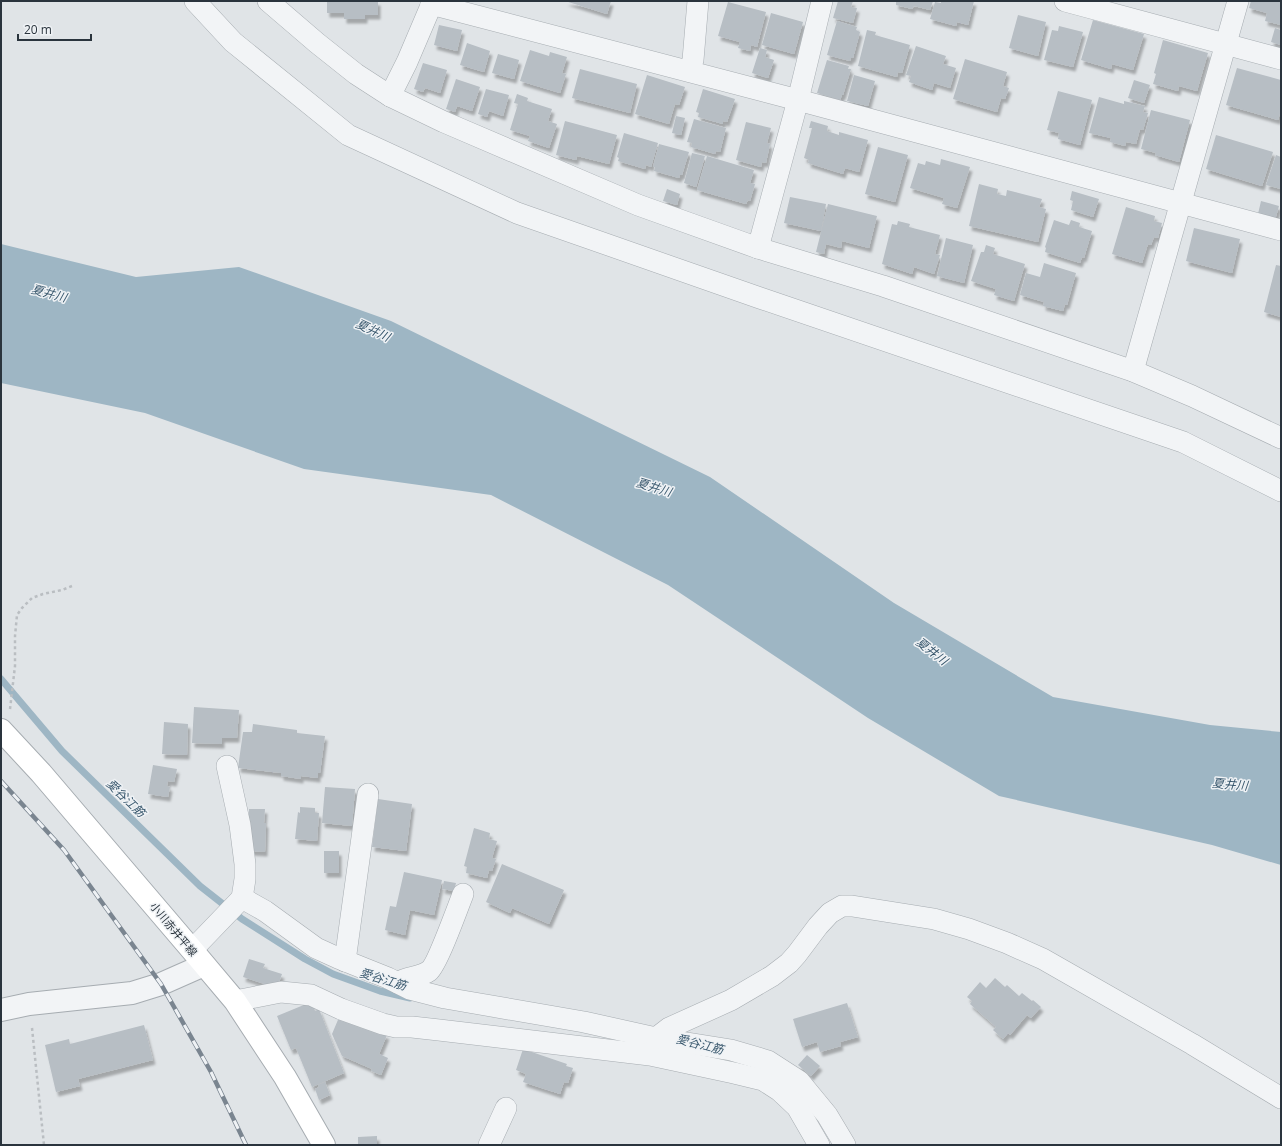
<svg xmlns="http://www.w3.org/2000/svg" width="1282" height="1146" viewBox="0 0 1282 1146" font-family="'Open Sans','Noto Sans JP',sans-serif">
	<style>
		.water { fill: #9eb6c4 }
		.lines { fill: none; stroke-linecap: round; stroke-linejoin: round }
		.stream { stroke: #9eb6c4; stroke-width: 7 }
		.building { fill: #b7bec4; filter: url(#shadow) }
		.minor-casing { stroke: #a6acb1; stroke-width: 22 }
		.tertiary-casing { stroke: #a6acb1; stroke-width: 24 }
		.secondary-casing { stroke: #a6acb1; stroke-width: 24 }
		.path { stroke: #babec2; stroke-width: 2.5; stroke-dasharray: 3 3; stroke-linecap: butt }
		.minor { stroke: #f2f4f6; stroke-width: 21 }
		.tertiary { stroke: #f2f4f6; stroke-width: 22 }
		.secondary { stroke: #fff; stroke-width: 22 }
		.rail-casing { stroke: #7a8590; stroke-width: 4.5 }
		.rail { stroke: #eff2f5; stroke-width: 3; stroke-dasharray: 9; stroke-linecap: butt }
		.labels { text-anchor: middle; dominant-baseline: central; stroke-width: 3; stroke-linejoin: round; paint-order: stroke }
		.street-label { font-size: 11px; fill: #2a343d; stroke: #eff2f5 }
		.water-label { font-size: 12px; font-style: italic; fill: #38576d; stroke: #eff2f5 }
	</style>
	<defs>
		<filter id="shadow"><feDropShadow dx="2.5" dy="4.5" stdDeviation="1" flood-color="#0004"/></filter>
	</defs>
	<rect width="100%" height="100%" fill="#e0e4e7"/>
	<!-- water -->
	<path class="water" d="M1 244 136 277 239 267 391 321 710 477 894 603 1053 697 1210 725 1281 732V865L1212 845 999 796 868 718 668 585 491 495 304 469 145 413 1 383Z"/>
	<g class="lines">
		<!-- stream -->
		<path class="stream" d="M1 679 62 751 200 886 242 919 305 959 333 974 380 991 410 998"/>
	</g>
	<!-- building -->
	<g class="building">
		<path d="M327 1H378V15H365V19H344V13H327Z"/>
		<path d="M565 1H611L607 14Z"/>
		<path d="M838 1H853L851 7 857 8 853 23 833 18Z"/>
		<path d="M896 1H933L930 10 914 6 912 9 896 5Z"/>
		<path d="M941 1H974L968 25 957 22 956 26 930 19 935 2 941 3Z"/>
		<path d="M1251 1H1281V25L1265 21 1267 13 1249 8Z"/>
		<path d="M728 2 766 12 757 47 751 45 750 51 738 48 740 42 718 36Z"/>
		<path d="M771 13 803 22 794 54 762 45Z"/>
		<path d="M1018 15 1046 22 1038 56 1009 48Z"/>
		<path d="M1093 20 1144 34 1133 70 1112 64 1111 69 1081 60Z"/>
		<path d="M837 21 857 27 856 30 860 32 853 58H851L850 61 827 55Z"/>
		<path d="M439 25 462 30 457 51 434 45Z"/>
		<path d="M1059 26 1083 32 1073 67 1044 60 1052 30 1058 31Z"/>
		<path d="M1275 28 1281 30V45L1271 42Z"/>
		<path d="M867 30 876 32 875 35 910 45 902 73 898 72 897 77 858 66Z"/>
		<path d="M1163 40 1208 53 1197 91 1179 86 1178 91 1153 84 1156 74 1154 73Z"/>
		<path d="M467 43 490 51 484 72 460 65Z"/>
		<path d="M916 46 946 56 943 64 956 68 950 88 934 83 932 90 909 82 911 76 906 75Z"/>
		<path d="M760 48 767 50 765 57 774 60 768 78 752 73Z"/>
		<path d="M530 50 549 56 550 52 567 57 562 73 566 74 560 93 520 81Z"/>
		<path d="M498 54 519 60 514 79 492 73Z"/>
		<path d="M965 59 1007 72 1003 86 1009 88 1005 99 1001 98 997 112 953 99Z"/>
		<path d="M827 60 849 66 848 69H851L843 95H842L840 100 817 93Z"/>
		<path d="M423 63 447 70 440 93 425 88 423 92 414 89Z"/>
		<path d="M1237 68 1281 80V110L1278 120 1226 105Z"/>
		<path d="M580 69 637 84 630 113 572 98Z"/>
		<path d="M647 75 685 87 679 105 675 104 669 124 635 114Z"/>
		<path d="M854 75 875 81 868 106 847 101Z"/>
		<path d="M456 79 480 87 472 111 457 106 455 112 446 109Z"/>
		<path d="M1134 80 1150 85 1144 103 1128 98Z"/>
		<path d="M486 89 509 95 503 116 489 111 487 117 478 114Z"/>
		<path d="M703 89 735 99 727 122 723 121V124L698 117 699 113 696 112Z"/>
		<path d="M1058 91 1092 100 1080 145 1058 139 1059 133 1047 130Z"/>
		<path d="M517 94 528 98 527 101 552 109 548 121 557 124 549 148 528 141 530 136 510 130 518 104 514 103Z"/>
		<path d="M1099 97 1124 104V101L1145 106 1143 112 1148 113 1143 130 1140 129 1136 144 1126 142 1125 146 1110 142 1111 138 1089 133Z"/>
		<path d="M1151 110 1190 120 1179 162 1155 155 1156 153 1141 149Z"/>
		<path d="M676 116 685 118 681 135 672 133Z"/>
		<path d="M694 119 726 128 720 152 716 151 715 154 691 147 692 143 687 142Z"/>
		<path d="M565 121 617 135 609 164 577 156 576 160 556 155Z"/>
		<path d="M811 121 828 126 827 131 839 135V132L868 140 859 172 845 168 843 174 808 163 809 160 804 158 812 128H809Z"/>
		<path d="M746 122 771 128 767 143 770 144 766 163 762 162 761 167 736 160Z"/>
		<path d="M624 133 658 143 651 167 646 165 645 169 618 161 619 158 617 157Z"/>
		<path d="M1216 135 1273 152 1262 186 1206 169Z"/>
		<path d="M659 144 689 152 682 175H680L679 178 654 171 655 167H653Z"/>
		<path d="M878 147 908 155 895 202 865 194Z"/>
		<path d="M692 153 705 156 696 187 684 183Z"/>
		<path d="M1276 155 1281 157V189L1266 185Z"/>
		<path d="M707 156 754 170 750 183 755 184 750 201 748 200 746 204 697 190Z"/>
		<path d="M941 159 970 167 957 208 942 204 944 198 910 188 918 163 925 165 926 161 940 165Z"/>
		<path d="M979 184 998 189 997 194 1006 196 1007 190 1042 199 1039 207 1046 209 1038 242 969 226Z"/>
		<path d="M667 189 680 194 677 205 663 201Z"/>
		<path d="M1072 191 1099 199 1093 217 1071 210 1073 201 1070 200Z"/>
		<path d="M790 197 826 204 821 231 784 223Z"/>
		<path d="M1261 201 1279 206 1275 220 1258 214Z"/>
		<path d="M828 204 877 216 869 248 842 241 841 248 826 244 824 254 816 252Z"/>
		<path d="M1126 207 1155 216 1154 221 1162 223 1158 238 1154 237 1151 245 1148 244 1142 263 1112 254Z"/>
		<path d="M1054 220 1069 225 1071 220 1080 223 1079 227 1092 231 1084 258 1082 257 1080 263 1045 252 1046 248 1045 247Z"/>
		<path d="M898 221 910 224 909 227 940 235 935 254 940 255 934 274 914 267 912 274 882 264 892 224 897 225Z"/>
		<path d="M1194 228 1240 239 1232 273 1186 261Z"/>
		<path d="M946 238 973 245 964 283 937 276Z"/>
		<path d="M986 245 995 248 993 254 1025 264 1014 301 994 295 996 289 971 281 981 252H984Z"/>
		<path d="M1044 263 1076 273 1067 305 1065 304 1063 311 1043 306 1044 302 1020 295 1026 273 1040 277Z"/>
		<path d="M1276 265 1281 266V317L1264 312Z"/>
		<path d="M194 707 239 710 237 738H222V744L192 743Z"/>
		<path d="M164 722 188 724 187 755 162 754Z"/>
		<path d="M253 724 297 730V733L325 736 320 773H318V778L301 776V779L281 776V773L238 768 243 732H252Z"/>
		<path d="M153 765 177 769 174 782 168 781 167 786 170 787 168 797 148 794Z"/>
		<path d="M325 787 355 789 352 826 322 823Z"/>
		<path d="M378 799 412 804 406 851 372 847Z"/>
		<path d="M300 807 315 808V813H319L317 841 295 839 298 812 300 813Z"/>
		<path d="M249 809H265L264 823H266L265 852 250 851 251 824 249 823Z"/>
		<path d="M474 828 490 833 489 839 497 841 492 858 496 859 492 871 489 870 487 878 466 873 467 867 464 866Z"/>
		<rect x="324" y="851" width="15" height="22"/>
		<path d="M502 864 564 890 549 924 512 908 510 913 486 902Z"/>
		<path d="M404 872 442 880 434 915 410 910 405 935 385 930 390 906 396 907Z"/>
		<path d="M444 881 456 883 454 891 442 889Z"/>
		<path d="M249 959 265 964 263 968 282 974 277 988 243 977Z"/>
		<path d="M995 978 1005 987 1007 985 1019 996 1022 993 1032 1001 1033 1000 1041 1007 1031 1018 1027 1015 1010 1035 1008 1033 1003 1039 993 1030 996 1027 970 1004 972 1001 967 997 980 982 986 988Z"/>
		<path d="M311 1002 315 1011 319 1009 344 1073 312 1087 296 1048 291 1050 277 1016Z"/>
		<path d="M847 1003 858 1037 840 1042 841 1046 820 1052 817 1042 802 1047 793 1019Z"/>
		<path d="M340 1015 387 1035 379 1054 388 1058 381 1075 371 1071 372 1069 342 1056 332 1034Z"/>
		<path d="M144 1025 153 1060 78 1079 80 1086 56 1092 45 1045 69 1039 70 1044Z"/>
		<path d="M523 1049 567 1064 566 1066 573 1068 568 1083 564 1082 560 1094 523 1082 526 1074 516 1070Z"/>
		<path d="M807 1055 820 1066 811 1076 798 1065Z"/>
		<path d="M325 1082 330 1095 319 1100 315 1089 319 1087 318 1085Z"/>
		<path d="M377 1136V1145H358V1137Z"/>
	</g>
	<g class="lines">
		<defs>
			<g id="minor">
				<path d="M195 1 233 42 348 135 517 213 760 298 1183 442 1281 491"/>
				<path d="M268 1 317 43 356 74 390 96 444 122 638 205 758 248 883 286 1133 371 1192 396 1281 438"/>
				<path d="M1065 1 1281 59"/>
				<path d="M431 4 798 100 1281 230"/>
				<path d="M689 71 693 60 698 1"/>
				<path d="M390 96 407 62 433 1"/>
				<path d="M758 248 798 100 822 1"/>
				<path d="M1133 371 1238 1"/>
				<path d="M242 898 265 911 316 948 338 958 388 978 410 989 445 998 584 1022 656 1038 731 1050 768 1061 799 1081 827 1115 845 1145"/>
				<path d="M192 950 242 898 245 879V864L240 825 227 766"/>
				<path d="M345 961 368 794"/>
				<path d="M398 983C408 975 418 979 429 971 437 965 458 907 463 894"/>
				<path d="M235 1001 281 992 311 995 341 1009 383 1024 396 1027H412L439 1030 650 1055 734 1073 763 1080 780 1091 797 1107 819 1145"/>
				<path d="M656 1038 669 1028 731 1000 772 976 789 963 797 954 818 926 830 913 842 906H852L934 919 969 929 1007 943 1043 959 1192 1044 1281 1098"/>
				<path d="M489 1145 506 1108"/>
			</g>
			<path id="tertiary" d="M1 1010 29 1004 132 993 161 984 204 965"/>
			<path id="secondary" d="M1 730 41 773 192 950 235 1001 285 1077 324 1145"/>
		</defs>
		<!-- minor casing -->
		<use href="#minor" class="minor-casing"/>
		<!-- tertiary casing -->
		<use href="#tertiary" class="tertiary-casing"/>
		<!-- secondary casing -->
		<use href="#secondary" class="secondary-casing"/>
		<!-- path -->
		<g class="path">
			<path d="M10 709 15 666V636L17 615 22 608 32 598 43 594 62 590 72 586"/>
			<path d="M32 1028 44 1145"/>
		</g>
		<!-- minor -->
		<use href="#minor" class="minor"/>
		<!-- tertiary -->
		<use href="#tertiary" class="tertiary"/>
		<!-- secondary -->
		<use href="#secondary" class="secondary"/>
		<defs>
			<path id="rail" d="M1 781 64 850 161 984 211 1072 246 1145"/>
		</defs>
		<!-- rail casing -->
		<use href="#rail" class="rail-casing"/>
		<!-- rail -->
		<use href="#rail" class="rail"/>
	</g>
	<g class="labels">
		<!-- street labels -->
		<g class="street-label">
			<text transform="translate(174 929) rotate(50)">小川赤井平線</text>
		</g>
		<!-- water labels -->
		<g class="water-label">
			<text transform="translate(49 293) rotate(15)">夏井川</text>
			<text transform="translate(373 330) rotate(25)">夏井川</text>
			<text transform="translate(654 487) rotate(17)">夏井川</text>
			<text transform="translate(932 651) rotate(38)">夏井川</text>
			<text transform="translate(1230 784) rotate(5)">夏井川</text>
			<text transform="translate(126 798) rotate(44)">愛谷江筋</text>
			<text transform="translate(383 979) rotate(17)">愛谷江筋</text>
			<text transform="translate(700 1044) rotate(14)">愛谷江筋</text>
		</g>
	</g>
	<!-- border -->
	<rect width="1282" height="1146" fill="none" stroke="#2a343d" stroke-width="4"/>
	<!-- scale -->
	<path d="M18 34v6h73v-6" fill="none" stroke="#2a343d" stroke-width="2"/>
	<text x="24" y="34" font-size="12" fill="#2a343d" stroke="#eff2f5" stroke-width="3" paint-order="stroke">20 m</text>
</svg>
